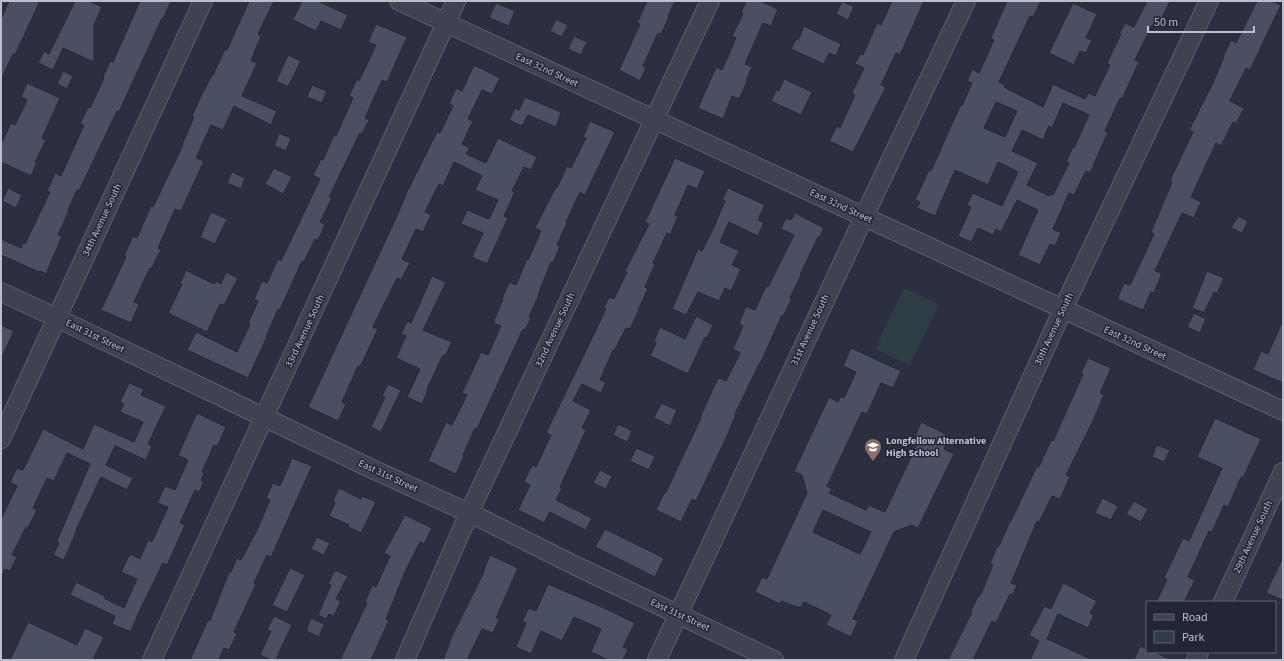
<svg xmlns="http://www.w3.org/2000/svg" width="1284" height="661" viewBox="0 0 1284 661" font-family="'Source Sans 3',sans-serif">
	<style>
		.green { fill: #2e3c43 }
		.building { fill: #4a4f63; stroke: #252839; fill-rule: evenodd }
		.lines { fill: none; stroke-linecap: round; stroke-linejoin: round }
		.minor-casing { stroke: #5d5f6f; stroke-width: 20 }
		.minor { stroke: #3f4251; stroke-width: 18 }
		.labels { text-anchor: middle; dominant-baseline: central; stroke-width: 3; stroke-linejoin: round; paint-order: stroke }
		.street-label { font-size: 10px; fill: #bcbecb; stroke: #232637 }
		.poi-label { font-size: 10px; font-weight: bold; fill: #bcbecb; stroke: #232637; text-anchor: start }
	</style>
	<rect width="100%" height="100%" fill="#2b2f41"/>
	<!-- green -->
	<path class="green" d="M904 288 939 304 910 365 875 349Z"/>
	<!-- building -->
	<g class="building">
		<path d="M9 1H40L15 55 13 54 1 80V19Z"/>
		<path d="M75 1H89L102 7 94 25V62L63 48 53 70 38 63 44 51 49 54Z"/>
		<path d="M140 1H171L163 19 162 18 119 112 117 111 79 191 77 190 68 210 69 211 58 235 62 236 46 274 40 271 39 272 1 255V239L21 248 23 243 25 244 50 192 47 191 55 173 61 176 84 125 80 124 88 107 90 108 104 78 103 77 110 61 113 62Z"/>
		<path d="M249 1H274L258 34 261 36 251 61 257 63 242 96 277 111 271 125 234 106 223 130 211 125 196 158 204 161 181 211 175 209 158 248 161 250 151 269 150 268 134 302 139 304 131 323 101 310 126 257 124 256 133 236 137 238 151 206 153 207 165 182 183 145H182L194 117 192 116 200 98 212 75H213L225 49 227 50Z"/>
		<path d="M302 1H318L348 15 341 30 321 21 316 31 293 20Z"/>
		<path d="M647 1H675L668 16 669 17 661 34 658 33 643 66 646 68 640 81 619 70 640 24 637 23Z"/>
		<path d="M746 1H760L778 9 771 26 763 23 745 64 752 67 746 81 747 82 739 99 732 96 723 119 698 108 716 67 722 70 736 38 732 36 743 14 741 13Z"/>
		<path d="M842 1 854 7 848 20 836 14Z"/>
		<path d="M892 1H924L900 55 896 53 881 85 886 87 853 152 829 141 837 126 840 128 855 95 852 93 864 68 855 64 860 54 863 55 877 23 881 25Z"/>
		<path d="M1007 1H1041L1033 17 1030 16 999 82 1005 85 1004 87 1043 107 1053 84 1085 99 1088 93 1095 96 1110 65 1107 63 1121 34H1119L1125 23 1134 27 1147 1H1170L1157 28 1152 25 1135 60 1139 62 1122 99 1120 98 1105 131 1108 132 1090 173 1086 171 1074 195 1069 193 1053 229 1061 233 1055 246 1050 244 1040 265 1018 255 1038 210 1017 200 1001 232 996 229 993 235 978 228 971 242 958 236 971 207 967 205 973 193 1002 206 1018 172 998 162 988 185 955 170 935 216 917 208 920 202 915 200 929 170 931 171 960 106H962L972 83 967 81 972 69 979 73 994 40 991 38ZM996 102 1017 111 1005 137 984 128ZM1063 103 1089 115 1074 148 1073 147 1066 162 1069 163 1053 195 1050 194 1049 196 1027 185 1038 163 1012 151 1022 130 1043 140 1049 126 1052 128Z"/>
		<path d="M1257 1H1271L1281 5 1250 70 1246 68 1230 101 1244 108 1236 124 1233 122 1221 146 1216 143 1191 197 1201 202 1194 218 1182 213 1155 271 1162 273 1154 293 1151 292 1143 310 1117 299 1124 283 1130 285 1154 234 1151 232 1172 182 1170 180 1193 132 1189 130 1213 83 1224 57H1223L1231 40 1236 43Z"/>
		<path d="M496 3 515 11 509 26 489 18Z"/>
		<path d="M1073 3 1097 14 1086 38 1092 40 1086 53 1080 51 1074 65 1049 53Z"/>
		<path d="M556 19 568 25 562 37 550 31Z"/>
		<path d="M376 24 407 37 387 82 382 80 365 118 369 120 362 134 360 133 329 197 332 198 320 222 325 224 318 241 315 239 304 262 302 261 280 310 278 309 266 337H267L248 378 187 350 196 332 237 352 250 324 248 323 258 301 254 299 262 281 267 283 278 259 281 261 320 179 313 175 321 159 323 160 334 135 336 136 353 98 349 96 357 79 359 81 376 45 368 42Z"/>
		<path d="M804 26 841 44 836 56 829 53 824 64 791 49 796 39 798 40Z"/>
		<path d="M574 36 587 42 581 55 568 49Z"/>
		<path d="M288 55 301 61 288 87 276 81Z"/>
		<path d="M474 65 500 78 492 94 482 90 468 119 473 121 462 144 470 148 466 154 486 163 498 138 537 157 531 170 524 167 512 191 515 192 504 216 508 218 487 264 472 257 483 233 461 224 467 210 489 219 498 200 475 190 482 176 454 162 443 186 439 184 425 212 431 215 423 232 416 229 402 259 410 263 401 280 397 278 373 327 378 329 360 367 358 366 342 402 346 404 338 421 308 407 395 220 408 190 437 132 440 133 453 106 449 104 456 88 462 91Z"/>
		<path d="M63 71 73 76 67 89 57 84Z"/>
		<path d="M784 79 812 92 801 115 771 101 776 90 779 91Z"/>
		<path d="M27 83 60 98 42 138 46 140 35 162H37L31 176 1 162V144L11 123 15 125 27 100 21 97Z"/>
		<path d="M312 85 327 91 322 103 307 97Z"/>
		<path d="M525 97 561 112 556 127 528 115 522 126 509 120 515 108 519 110Z"/>
		<path d="M590 121 615 132 585 195 580 192 566 222 567 223 557 245 560 246 553 263 551 262 538 295H539L529 317 531 318 525 330 523 329 477 429 475 428 463 455 464 456 456 474 428 461 446 422 452 425 467 395 462 393 481 352 488 355 501 326 493 323 503 299H502L509 282 516 285 527 259 528 260 541 231 535 228 543 212 556 187 557 188 567 166 571 168 586 138 583 137Z"/>
		<path d="M279 133 291 138 286 151 274 146Z"/>
		<path d="M675 158 705 171 697 189 688 185 675 215 678 217 670 235 667 233 653 263 655 264 645 287 648 289 638 310H639L630 329 626 328 614 351 613 350 600 380 606 382 601 393 582 384 573 401 591 410 582 428 586 430 560 487 562 488 556 500 592 518 586 530 550 512 544 523 518 510 530 485 524 482 532 465 536 467 551 435 546 433 606 309 604 308 609 297 614 299 627 272 625 271 649 224 645 222Z"/>
		<path d="M274 168 292 177 283 194 265 184Z"/>
		<path d="M232 172 245 178 241 189 227 183Z"/>
		<path d="M8 188 22 195 16 208 2 201Z"/>
		<path d="M728 188 765 205 758 220 764 223 758 236 729 222 720 242 739 251 732 265 741 269 731 291 725 288 719 301 698 292 686 315 672 309 698 249 702 251 714 227 725 201 722 200Z"/>
		<path d="M211 212 227 219 215 244 200 237Z"/>
		<path d="M795 213 824 228 819 238 818 237 800 275H801L790 298 792 299 783 316 782 315 761 362H760L735 414H736L727 436 696 501 692 499 681 522 656 510 664 493 665 494 701 418 700 417 718 378 726 381 740 353 733 349 743 326 739 324 746 306 755 310 766 286 768 287 794 235 781 229 786 218 791 220Z"/>
		<path d="M1238 216 1248 221 1242 233 1231 228Z"/>
		<path d="M186 270 214 284 216 281 221 284 226 272 238 278 224 305 220 304 207 332 168 313 182 284 180 283Z"/>
		<path d="M1207 271 1224 278 1217 294 1214 292 1204 313 1192 308Z"/>
		<path d="M432 276 446 282 423 330 452 342 445 356 443 355 427 389 428 390 422 404 407 397 420 369 396 358 406 336 401 334 407 321 411 323Z"/>
		<path d="M1194 313 1206 319 1200 333 1187 327Z"/>
		<path d="M696 316 713 325 707 338 705 337 688 374 650 356 656 343 654 341 660 327 685 339Z"/>
		<path d="M1283 320V383L1253 370 1261 351 1268 354Z"/>
		<path d="M1 325 14 331 1 359Z"/>
		<path d="M851 348 901 371 893 388 881 383 867 414 862 412 827 486 832 489 829 493 866 510 869 505 885 512 920 438 915 436 921 422 946 434 942 443 946 445 944 449 954 454 918 528 912 525 894 532 853 619 858 621 851 637 826 625 831 615 804 602 801 607H797L781 601 780 604 755 592 762 577 767 579 807 493 802 475 794 471 829 397 838 402 841 396 844 398 856 372 843 366ZM823 510 871 532 860 554 813 532Z"/>
		<path d="M1088 358 1111 368 1100 393 1104 395 1092 423 1066 475 1070 477 1060 499 1052 496 1039 522 1037 521 1011 583 1017 585 1013 595 1010 594 996 623 992 621 973 660H948L972 612 971 611 978 596H980L993 565 990 563 998 545 999 546 1010 521H1011L1037 466 1039 467 1051 440 1053 441 1083 374 1081 373Z"/>
		<path d="M129 383 144 389 141 395 166 406 148 444 152 446 146 460 115 446 106 465 133 478 127 490 101 477 76 530H77L64 560 53 555 59 543 57 541 90 464 67 453 54 481 47 478 33 508 37 510 28 528 26 527 12 555 17 557 10 571 5 569 1 578V519L17 486 10 482 17 468 23 470 43 429 83 449 94 424 134 442 143 422 120 412 124 404 120 402Z"/>
		<path d="M388 384 401 390 381 432 371 427 385 397 382 396Z"/>
		<path d="M661 403 677 410 670 426 654 418Z"/>
		<path d="M197 413 226 427 217 447 214 445 202 472 204 473 201 480 204 481 199 492 195 490 180 523 185 525 167 565 163 563 138 614 131 632 112 624 115 616 70 595 76 582 105 596 104 598 124 608 137 579 121 572 130 554 140 559 148 540 152 542 168 507 157 503 165 486 175 490 188 460 178 455Z"/>
		<path d="M1215 418 1261 439 1243 478 1241 477 1228 507 1224 505 1212 532 1209 531 1188 577 1195 580 1184 602H1156L1167 580 1164 578 1183 538 1189 541 1222 468 1197 457Z"/>
		<path d="M618 424 632 431 627 442 613 435Z"/>
		<path d="M1157 445 1170 450 1164 462 1152 457Z"/>
		<path d="M636 448 655 456 649 470 630 461Z"/>
		<path d="M292 458 312 466 271 557 267 555 254 583 256 584 234 632 237 634 229 650 224 648 219 660H190L208 620 210 621 229 572H231L237 558 241 560 257 530 270 500 266 498 273 483 280 486Z"/>
		<path d="M600 470 612 476 606 489 593 483Z"/>
		<path d="M339 488 361 499 362 496 376 502 361 533 348 527 349 525 329 516 335 503 333 501Z"/>
		<path d="M1102 498 1118 506 1111 520 1095 513Z"/>
		<path d="M1134 501 1148 509 1141 522 1126 514Z"/>
		<path d="M405 515 432 528 424 544 420 542 405 572 386 619 389 620 371 660H340L367 603 365 602 372 585 376 587 390 556 384 553Z"/>
		<path d="M605 529 664 558 655 577 595 547Z"/>
		<path d="M317 537 330 543 324 555 311 549Z"/>
		<path d="M490 555 518 568 496 618 499 619 493 633 482 629 467 660H443L450 642H449L484 572H483Z"/>
		<path d="M1283 557V600L1266 593Z"/>
		<path d="M290 568 305 575 287 612 272 605Z"/>
		<path d="M335 570 348 576 336 599 341 601 334 616 329 614 326 619 318 615 331 585 328 584Z"/>
		<path d="M1063 583 1078 590V591L1097 601 1090 613 1094 615 1088 628 1058 614 1047 639 1093 660H1030L1039 641 1029 635 1035 623H1036L1044 606 1051 609Z"/>
		<path d="M548 584 602 607 635 623 623 647 628 649 623 660H608L591 652 601 629 574 617 562 641 541 631 531 654 516 647 526 623 522 621 529 608 536 611Z"/>
		<path d="M274 616 292 625 281 648 276 660H271L260 655 271 631 267 630Z"/>
		<path d="M311 618 324 624 319 637 306 631Z"/>
		<path d="M28 622 77 645 85 628 104 637 93 660H10Z"/>
		<path d="M1140 646 1147 649V652H1154L1172 660H1134Z"/>
	</g>
	<g class="lines">
		<defs>
			<g id="minor">
				<path d="M399 1 1283 411"/>
				<path d="M1 292 57 318 370 468 480 518 576 566 774 660"/>
				<path d="M1 439 203 1"/>
				<path d="M1223 602 1283 472"/>
				<path d="M152 660 456 1"/>
				<path d="M405 660 469 513 710 1"/>
				<path d="M657 660 870 204 966 1"/>
				<path d="M904 660 1063 309 1209 1"/>
				<path d="M1196 660 1199 652"/>
			</g>
		</defs>
		<!-- minor casing -->
		<use href="#minor" class="minor-casing"/>
		<!-- minor -->
		<use href="#minor" class="minor"/>
	</g>
	<!-- icons -->
	<defs>
		<symbol id="school-pin" viewBox="-11 -11 22 30"><path d="M0 17L-7.5 6A9.5 9.5 0 1 1 7.5 6Z" fill="#8d6e63" stroke="#232637"/><path d="M0-5L7-2L0 1L-7-2ZM-4 1L0 2.5L4 1V4Q0 6-4 4Z" fill="#fff"/></symbol>
	</defs>
	<g fill-rule="evenodd">
		<use href="#school-pin" x="863" y="437" width="20" height="27"/>
	</g>
	<g class="labels">
		<!-- street labels -->
		<g class="street-label">
			<text transform="translate(547 70) rotate(25)">East 32nd Street</text>
			<text transform="translate(841 206) rotate(25)">East 32nd Street</text>
			<text transform="translate(102 220) rotate(-65)">34th Avenue South</text>
			<text transform="translate(1054 329) rotate(-65)">30th Avenue South</text>
			<text transform="translate(555 330) rotate(-65)">32nd Avenue South</text>
			<text transform="translate(810 330) rotate(-65)">31st Avenue South</text>
			<text transform="translate(305 331) rotate(-65)">33rd Avenue South</text>
			<text transform="translate(95 336) rotate(26)">East 31st Street</text>
			<text transform="translate(1135 343) rotate(25)">East 32nd Street</text>
			<text transform="translate(388 476) rotate(25)">East 31st Street</text>
			<text transform="translate(1253 537) rotate(-65)">29th Avenue South</text>
			<text transform="translate(680 615) rotate(25)">East 31st Street</text>
		</g>
		<!-- poi labels -->
		<g class="poi-label">
			<text x="886" y="441">Longfellow Alternative<tspan x="886" dy="12">High School</tspan></text>
		</g>
	</g>
	<!-- border -->
	<rect width="1284" height="661" fill="none" stroke="#bcbecb" stroke-width="4"/>
	<!-- legend -->
	<rect x="1146" y="601" width="130" height="52" fill="#232637" stroke="#606372"/>
	<rect x="1154" y="614" width="20" height="6" fill="#3f4251" stroke="#606372"/>
	<text x="1182" y="621" font-size="12" fill="#bcbecb">Road</text>
	<rect x="1154" y="631" width="20" height="12" fill="#2e3c43" stroke="#606372"/>
	<text x="1182" y="641" font-size="12" fill="#bcbecb">Park</text>
	<!-- scale -->
	<path d="M1148 26v6h106v-6" fill="none" stroke="#bcbecb" stroke-width="2"/>
	<text x="1154" y="26" font-size="12" fill="#bcbecb" stroke="#232637" stroke-width="3" paint-order="stroke">50 m</text>
</svg>
